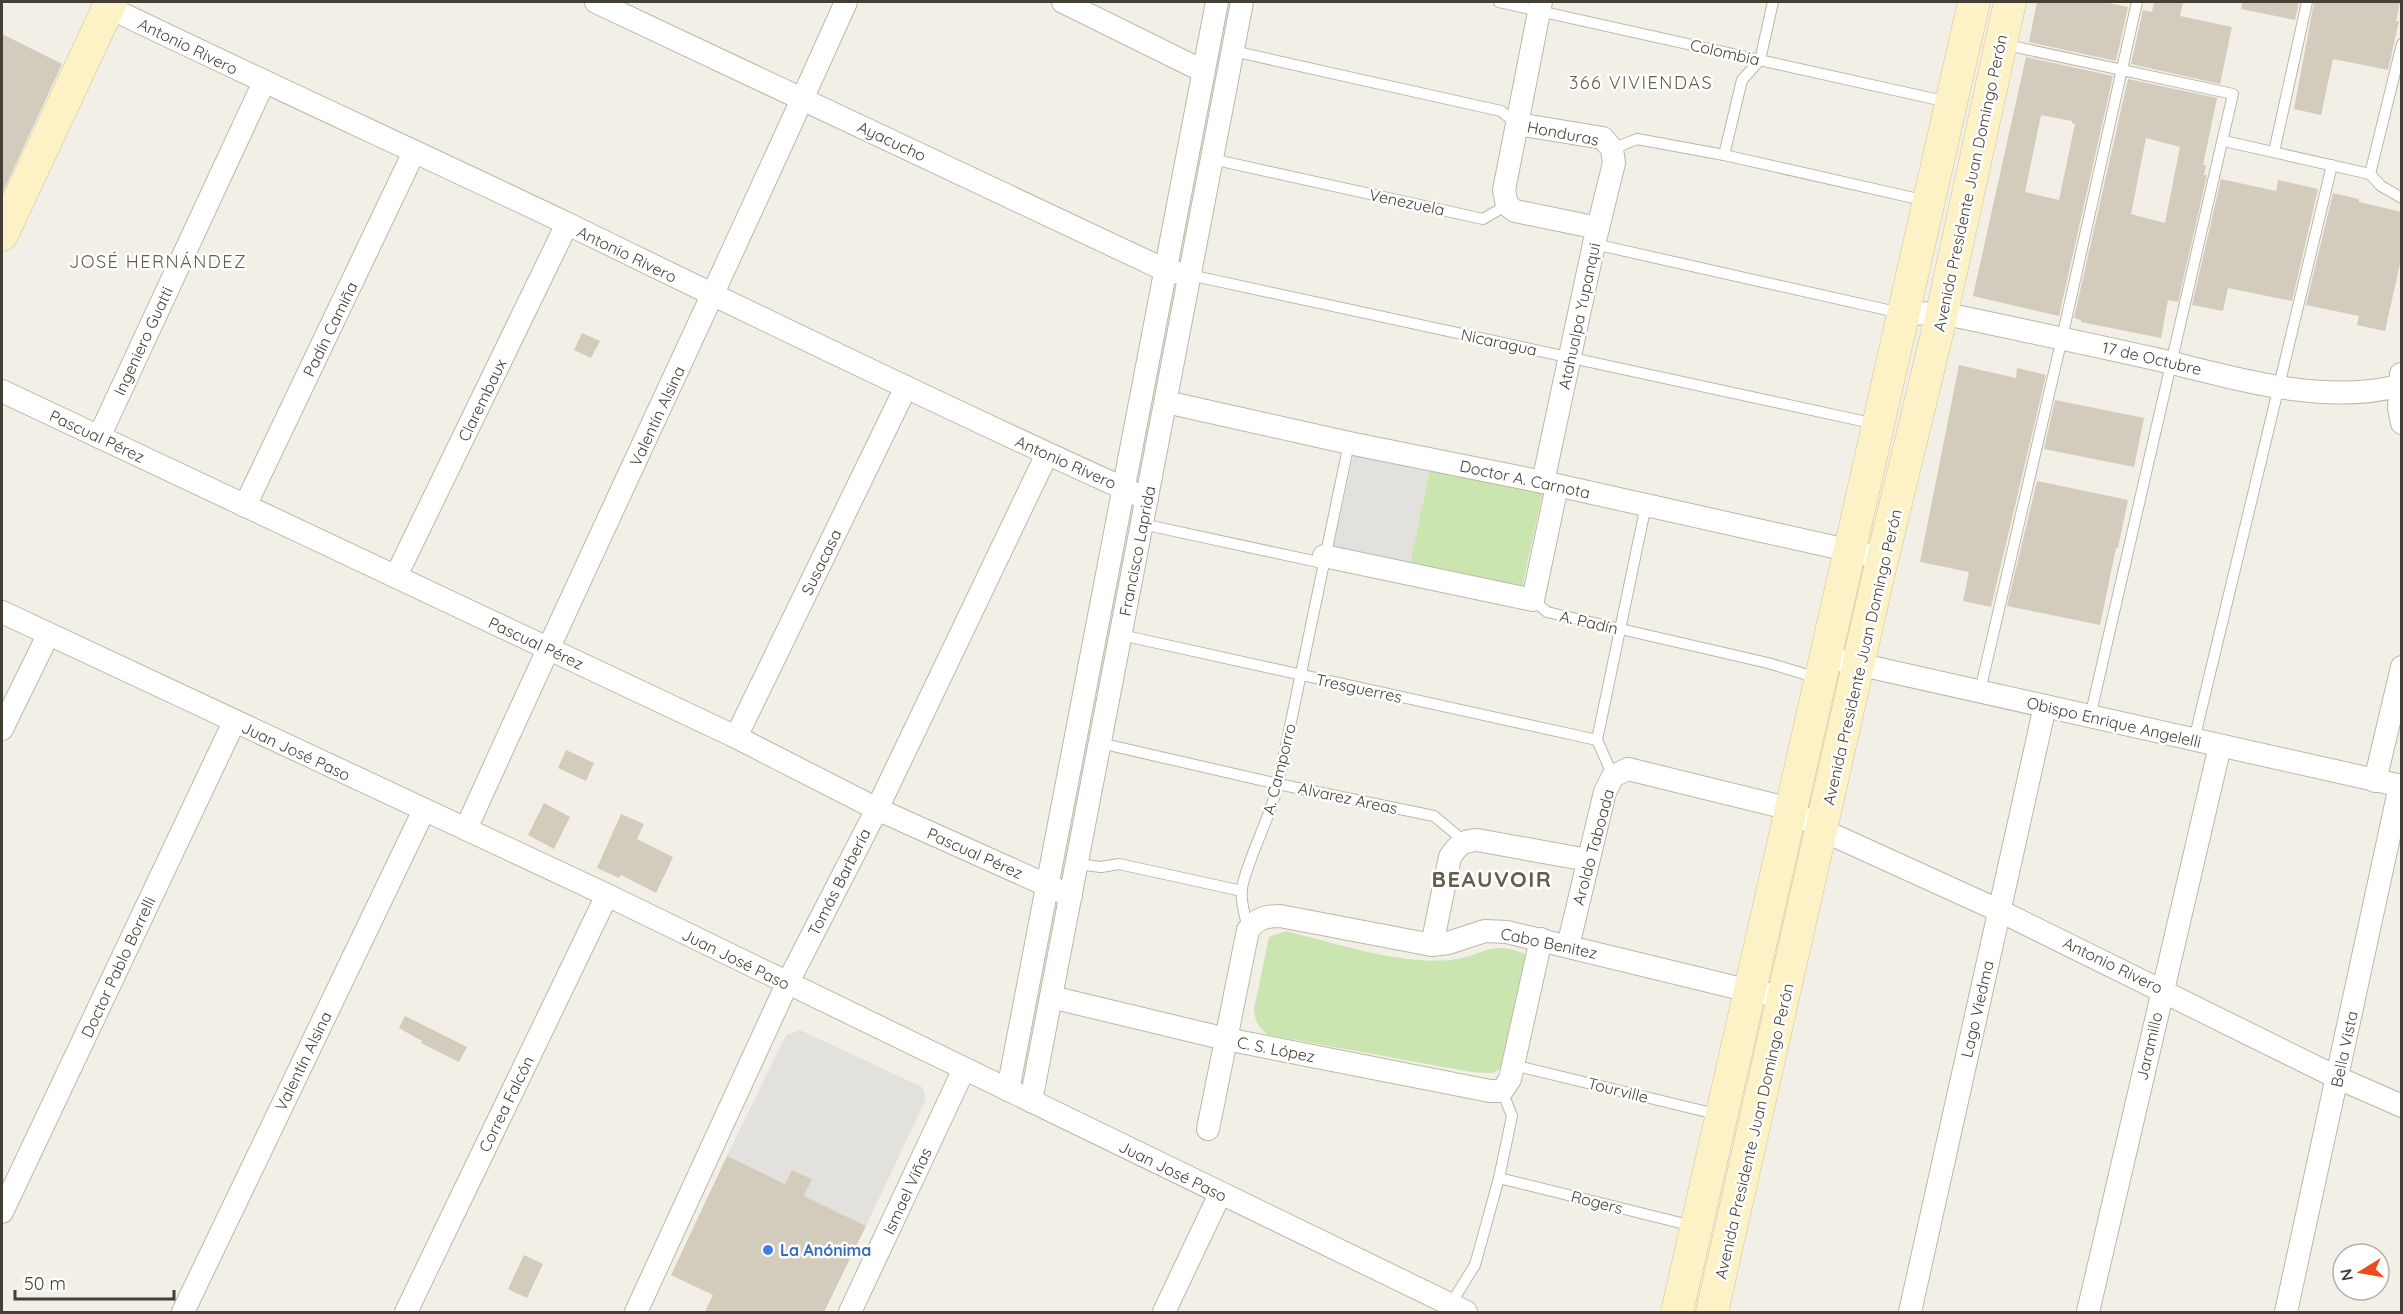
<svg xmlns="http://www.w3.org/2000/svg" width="2403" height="1314" viewBox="0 0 2403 1314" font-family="Quicksand,sans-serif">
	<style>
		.green { fill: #cae5b0 }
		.parking { fill: #e3e1dd }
		.building { fill: #d3cbbb; fill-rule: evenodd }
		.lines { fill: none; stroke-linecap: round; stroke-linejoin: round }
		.service-casing { stroke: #bdb7a9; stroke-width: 12 }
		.minor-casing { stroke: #bdb7a9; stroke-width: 24 }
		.secondary-casing { stroke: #d0c497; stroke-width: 33 }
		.service { stroke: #fff; stroke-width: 10 }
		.minor { stroke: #fff; stroke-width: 22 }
		.secondary { stroke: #fcf2c6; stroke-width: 32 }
		.shop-dot { fill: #3f7fe0; stroke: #fff; stroke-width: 2 }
		.labels { text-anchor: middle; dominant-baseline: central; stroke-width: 5; stroke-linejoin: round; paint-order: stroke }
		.street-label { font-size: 16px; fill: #443f35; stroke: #fff }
		.shop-label { font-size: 16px; font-weight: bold; fill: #366cbe; stroke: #fff; text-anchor: start }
		.neighbourhood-label { font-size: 18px; letter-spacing: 1.5px; fill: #665e4d; stroke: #fff }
		.district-label { font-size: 22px; font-weight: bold; letter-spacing: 1.5px; fill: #665e4d; stroke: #fff }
	</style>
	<rect width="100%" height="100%" fill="#f2efe6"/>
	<!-- green -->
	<g class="green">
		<path d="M1430 468 1543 492 1522 588 1410 564Z"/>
		<path d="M1286 931C1335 943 1401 965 1450 960 1483 957 1489 939 1525 954L1527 962 1503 1068 1492 1073 1471 1072 1268 1035C1258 1027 1255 1021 1254 1009L1269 937Z"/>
	</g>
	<!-- parking -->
	<g class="parking">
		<path d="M1354 452 1430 468 1410 564 1333 548Z"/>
		<path d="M800 1030 922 1087 926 1099 866 1226 804 1196 812 1179 792 1170 785 1184 727 1156 786 1035Z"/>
	</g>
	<!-- building -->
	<g class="building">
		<path d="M2037 2H2104L2128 7 2116 61 2029 42Z"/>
		<path d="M2154 2H2183L2180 16 2232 27 2220 84 2131 64 2143 10 2152 12Z"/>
		<path d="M2242 2H2299L2295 20 2241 9Z"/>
		<path d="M2314 2H2400L2396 21H2399L2388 70 2333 59 2321 115 2294 109Z"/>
		<path d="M2 34 62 64 2 194Z"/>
		<path d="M2026 57 2113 76 2059 316 1973 296ZM2041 115 2072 121V123L2075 124 2059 200 2025 192Z"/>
		<path d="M2128 79 2217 98 2203 165H2206L2204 175H2207L2178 302 2168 300 2161 338 2081 322V320L2074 318ZM2146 138 2180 147 2165 223 2131 214Z"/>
		<path d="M2221 179 2276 191 2278 180 2318 189 2292 301 2228 288 2223 311 2192 305Z"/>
		<path d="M2333 193 2359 199V202L2402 212V255L2385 331 2357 325 2359 316 2306 305Z"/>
		<path d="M582 333 600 341 591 358 574 350Z"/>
		<path d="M1959 365 2016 378 2017 368 2046 375 1991 607 1963 601 1969 572 1920 562Z"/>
		<path d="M2055 400 2144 418 2134 467 2044 449Z"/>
		<path d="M2037 481 2128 500 2118 548H2116L2100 625 2007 606Z"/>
		<path d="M566 750 594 763 586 781 558 768Z"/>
		<path d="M544 803 570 817 554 849 528 835Z"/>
		<path d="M621 814 644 824 637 839 673 857 656 893 621 875 619 878 597 868Z"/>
		<path d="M405 1016 467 1047 459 1062 421 1043 422 1041 399 1028Z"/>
		<path d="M727 1156 785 1184 792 1170 812 1179 804 1196 866 1226 824 1312H705L713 1295 671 1275Z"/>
		<path d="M524 1255 543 1264 527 1298 508 1289Z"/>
	</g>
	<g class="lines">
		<defs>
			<g id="service">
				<path d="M1499 2 1948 102"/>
				<path d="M2002 44 2233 94 2090 717"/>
				<path d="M1233 51 1501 111 1517 124"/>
				<path d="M2224 141 2370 174 2381 186 2402 198"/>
				<path d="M1612 149 1637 139 1724 155 1927 201"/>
				<path d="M2274 152 2307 2"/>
				<path d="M1724 155 1742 80 1760 60 1773 2"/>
				<path d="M1212 159 1483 219 1507 205"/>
				<path d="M2370 174 2402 44"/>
				<path d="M1594 244 1901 313"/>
				<path d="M1190 275 1876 424"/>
				<path d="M1142 524 1323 563"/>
				<path d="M1533 600 1547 612 1768 663 1818 678"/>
				<path d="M1121 635 1597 740"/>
				<path d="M1980 691 2062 338 2137 2"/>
				<path d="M2194 740 2332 165"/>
				<path d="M1100 743 1278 784 1434 816 1464 841"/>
				<path d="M1613 776 1597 740 1646 505"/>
				<path d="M1077 864 1101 867 1119 864 1242 891"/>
				<path d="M1248 930C1245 914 1239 898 1243 883 1252 849 1270 818 1278 784L1349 443"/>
				<path d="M1513 1065 1720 1115"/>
				<path d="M1499 1178 1693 1226"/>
				<path d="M1450 1305 1475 1265 1499 1178 1512 1116 1502 1091"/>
			</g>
			<g id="minor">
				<path d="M596 2 1165 270 1179 273"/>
				<path d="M1063 2 1203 71"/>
				<path d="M1541 2 1504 190 1507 205 1515 211 1598 228"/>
				<path d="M108 7C261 81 415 151 568 224 760 318 952 411 1147 499"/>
				<path d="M1517 124 1603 138 1612 149 1614 163 1594 244 1543 482"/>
				<path d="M1904 314 1942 313C2011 328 2081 342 2151 358 2230 376 2320 407 2402 385"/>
				<path d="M2401 374 2399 408 2402 423"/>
				<path d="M2 391 736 737 877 809 1071 896"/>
				<path d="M1166 402 1349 443 1543 482 1883 558"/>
				<path d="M99 437 264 82"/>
				<path d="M245 506 414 152"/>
				<path d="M1324 556 1533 600 1557 486"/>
				<path d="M396 576 567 224"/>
				<path d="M2 612 607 895 1466 1312"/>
				<path d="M1826 657 2402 786"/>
				<path d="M2 729 48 635"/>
				<path d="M736 737 906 387"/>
				<path d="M2375 781 2402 667"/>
				<path d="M466 829C591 552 722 279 846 2"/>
				<path d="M1432 945 1450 857C1458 845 1462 841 1477 840L1588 860"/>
				<path d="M1568 946 1605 792 1613 776 1628 769 1791 809 1822 830 2000 911 2338 1078 2402 1106"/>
				<path d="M1051 997 1226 1039 1490 1091H1502L1510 1079 1541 939"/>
				<path d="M1008 1090 1217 2"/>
				<path d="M1031 1101 1242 2"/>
				<path d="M1208 1129 1248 930C1258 918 1265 916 1280 916L1432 945 1448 943 1485 931 1507 932 1750 991 1784 997"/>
				<path d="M2 1212 234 722"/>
				<path d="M183 1312 424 810"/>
				<path d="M406 1312 607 895"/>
				<path d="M636 1312 787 984 877 809 1047 454"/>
				<path d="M850 1312 964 1069"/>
				<path d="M1164 1312 1220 1194"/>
				<path d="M1910 1312 2045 706"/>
				<path d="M2088 1312 2220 746"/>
				<path d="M2286 1312 2400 786"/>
			</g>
			<g id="secondary">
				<path d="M2 235 111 2"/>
				<path d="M1677 1312 1974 2"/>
				<path d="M1712 1312 1878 577 1942 313 2010 2"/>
			</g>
		</defs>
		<!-- service casing -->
		<use href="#service" class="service-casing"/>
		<!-- minor casing -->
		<use href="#minor" class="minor-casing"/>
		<!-- secondary casing -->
		<use href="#secondary" class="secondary-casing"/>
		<!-- service -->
		<use href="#service" class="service"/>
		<!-- minor -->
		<use href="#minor" class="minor"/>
		<!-- secondary -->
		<use href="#secondary" class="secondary"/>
	</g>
	<!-- markers -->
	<circle class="shop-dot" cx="768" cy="1250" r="6"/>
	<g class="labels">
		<!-- street labels -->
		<g class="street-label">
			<text transform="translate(188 46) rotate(26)">Antonio Rivero</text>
			<text transform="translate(1725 52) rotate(13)">Colombia</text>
			<text transform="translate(1563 133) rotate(11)">Honduras</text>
			<text transform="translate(892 141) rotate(25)">Ayacucho</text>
			<text transform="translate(1970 183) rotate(-78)">Avenida Presidente Juan Domingo Perón</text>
			<text transform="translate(1407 202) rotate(12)">Venezuela</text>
			<text transform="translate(627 254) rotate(26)">Antonio Rivero</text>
			<text transform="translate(1579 316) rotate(-78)">Atahualpa Yupanqui</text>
			<text transform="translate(330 329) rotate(-64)">Padín Camiña</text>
			<text transform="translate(143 341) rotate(-65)">Ingeniero Guatti</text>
			<text transform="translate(1499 342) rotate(12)">Nicaragua</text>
			<text transform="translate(2152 358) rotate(13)">17 de Octubre</text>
			<text transform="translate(482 400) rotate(-64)">Clarembaux</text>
			<text transform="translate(657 416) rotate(-65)">Valentín Alsina</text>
			<text transform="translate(97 436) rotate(25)">Pascual Pérez</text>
			<text transform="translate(1066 462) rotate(24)">Antonio Rivero</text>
			<text transform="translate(1525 479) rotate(12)">Doctor A. Carnota</text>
			<text transform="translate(1137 551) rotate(-79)">Francisco Laprida</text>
			<text transform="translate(821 562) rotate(-64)">Susacasa</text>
			<text transform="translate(1589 622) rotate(13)">A. Padín</text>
			<text transform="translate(536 643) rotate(25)">Pascual Pérez</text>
			<text transform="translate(1862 657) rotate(-77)">Avenida Presidente Juan Domingo Perón</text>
			<text transform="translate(1359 688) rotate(12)">Tresguerres</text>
			<text transform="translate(2114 722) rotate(13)">Obispo Enrique Angelelli</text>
			<text transform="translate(296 751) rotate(25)">Juan José Paso</text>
			<text transform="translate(1279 769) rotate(-76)">A. Camporro</text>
			<text transform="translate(1348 798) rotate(12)">Alvarez Areas</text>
			<text transform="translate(1593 847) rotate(-75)">Aroldo Taboada</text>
			<text transform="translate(975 853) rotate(24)">Pascual Pérez</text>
			<text transform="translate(839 882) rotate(-63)">Tomás Barbería</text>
			<text transform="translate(1549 943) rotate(12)">Cabo Benitez</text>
			<text transform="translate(736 959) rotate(26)">Juan José Paso</text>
			<text transform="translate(2113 965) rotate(26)">Antonio Rivero</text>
			<text transform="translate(118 967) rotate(-65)">Doctor Pablo Borrelli</text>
			<text transform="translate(1977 1009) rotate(-77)">Lago Viedma</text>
			<text transform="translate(2149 1046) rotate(-77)">Jaramillo</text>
			<text transform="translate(1276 1049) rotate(11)">C. S. López</text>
			<text transform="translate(2344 1049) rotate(-78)">Bella Vista</text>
			<text transform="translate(303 1061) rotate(-64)">Valentín Alsina</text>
			<text transform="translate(1618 1090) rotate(14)">Tourville</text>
			<text transform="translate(506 1104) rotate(-64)">Correa Falcón</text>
			<text transform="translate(1754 1131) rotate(-77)">Avenida Presidente Juan Domingo Perón</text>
			<text transform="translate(1173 1171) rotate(26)">Juan José Paso</text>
			<text transform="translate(907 1191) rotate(-65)">Ismael Viñas</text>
			<text transform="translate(1597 1202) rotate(14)">Rogers</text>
		</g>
		<!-- shop labels -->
		<g class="shop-label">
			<text x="780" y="1250">La Anónima</text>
		</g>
		<!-- neighbourhood labels -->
		<g class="neighbourhood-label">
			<text x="1641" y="82">366 VIVIENDAS</text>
			<text x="158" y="261">JOSÉ HERNÁNDEZ</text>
		</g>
		<!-- district labels -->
		<g class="district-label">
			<text x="1492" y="879">BEAUVOIR</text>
		</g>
	</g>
	<!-- border -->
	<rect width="2403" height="1314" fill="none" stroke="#443f35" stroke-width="6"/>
	<!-- north arrow -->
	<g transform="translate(2361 1272) rotate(259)"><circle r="28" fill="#ffffff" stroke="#b4b2ae" stroke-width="1.5"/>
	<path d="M0-4.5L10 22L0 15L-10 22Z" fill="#f04b1f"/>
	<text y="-9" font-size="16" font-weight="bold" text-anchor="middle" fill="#443f35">N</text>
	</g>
	<!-- scale -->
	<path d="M15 1290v9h159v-9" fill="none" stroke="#443f35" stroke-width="3"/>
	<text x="24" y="1290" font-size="18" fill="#443f35" stroke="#ffffff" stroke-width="4.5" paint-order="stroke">50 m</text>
</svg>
